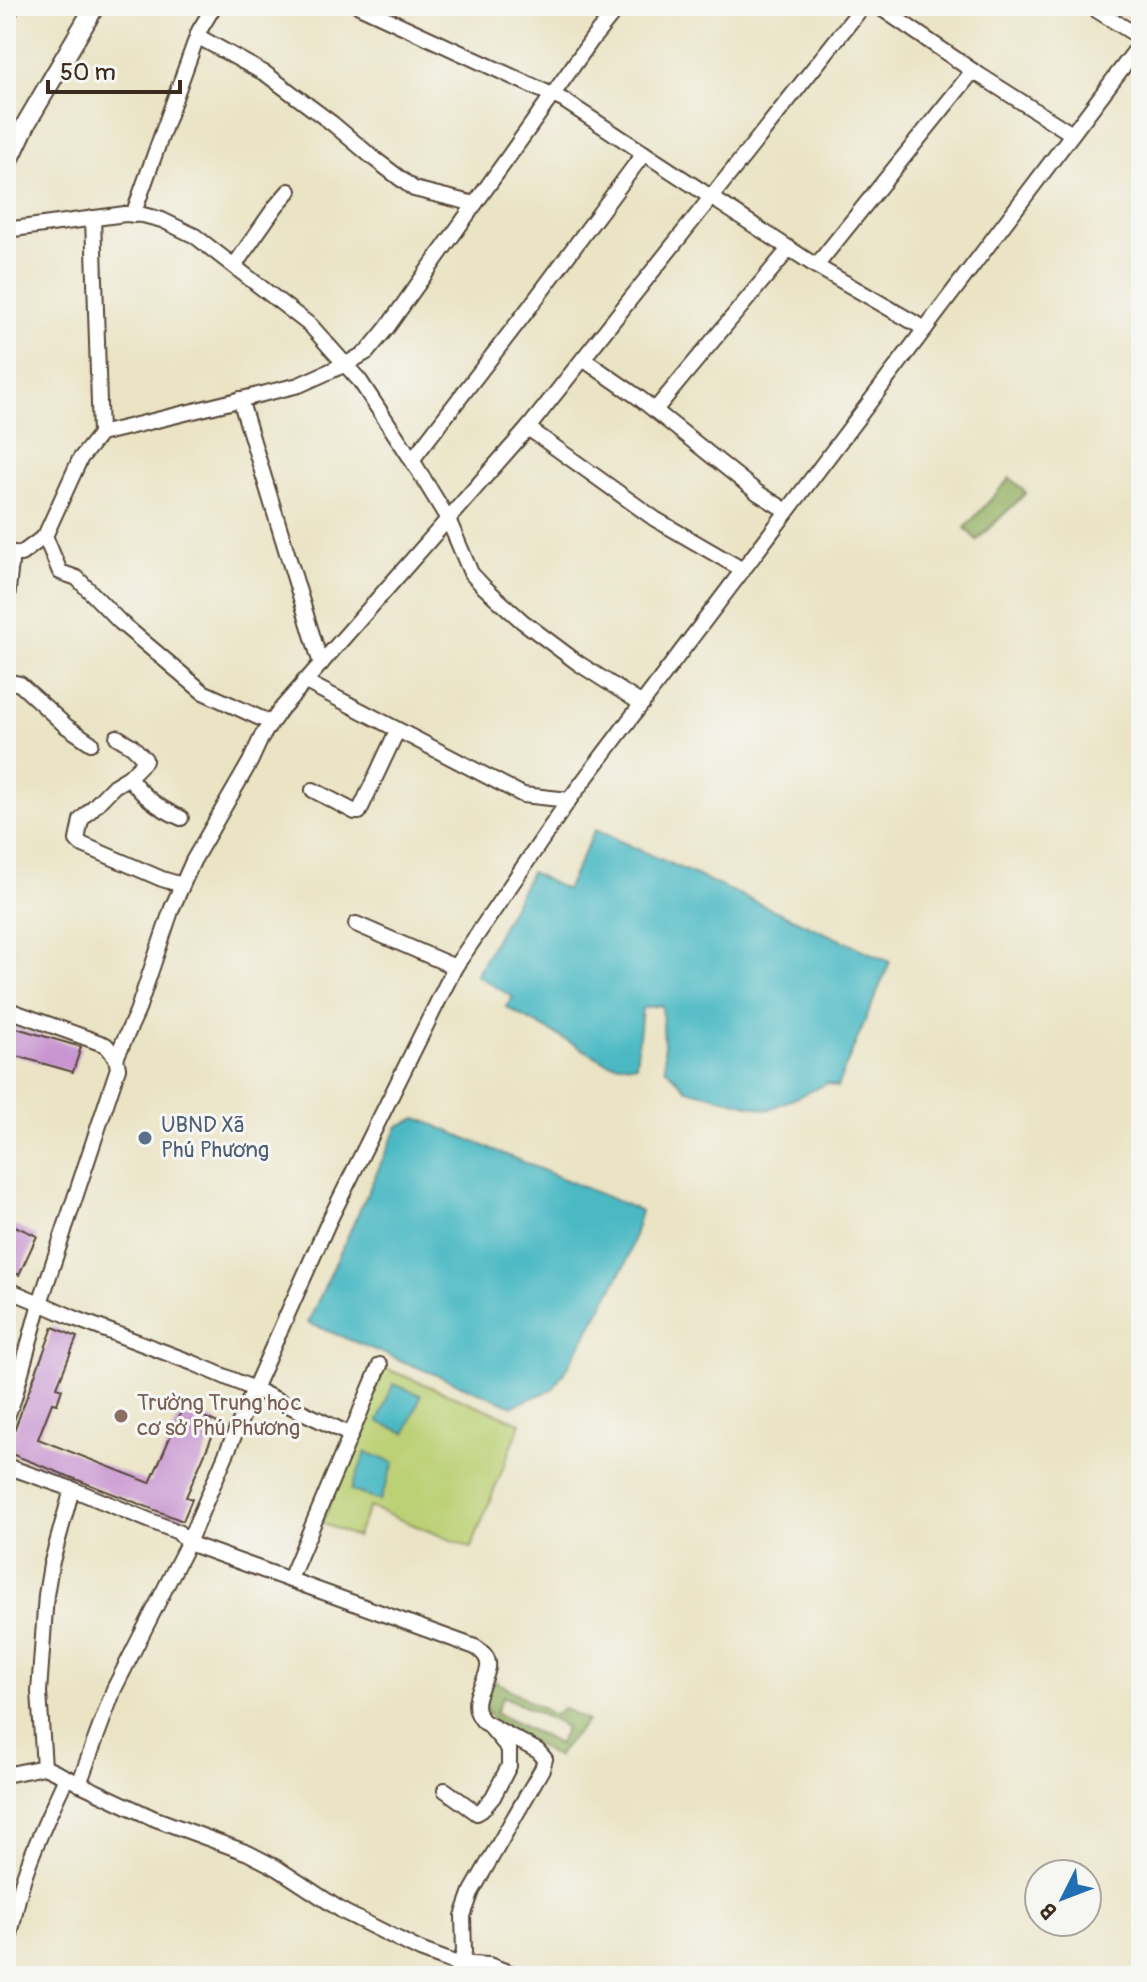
<svg xmlns="http://www.w3.org/2000/svg" width="1147" height="1982" viewBox="0 0 1147 1982" font-family="Pangolin,sans-serif">
	<style>
		.green { fill: #bcd074; stroke: #7c7d49; stroke-width: 2 }
		.forest { fill: #95b266; stroke: #686e42; stroke-width: 2; fill-rule: evenodd }
		.water { fill: #4bb9c4; stroke: #437271; stroke-width: 2 }
		.building { fill: #c895d0 }
		.lines { fill: none; stroke-linecap: round; stroke-linejoin: round }
		.minor-casing { stroke: #554637; stroke-width: 18 }
		.tertiary-casing { stroke: #554637; stroke-width: 22 }
		.secondary-casing { stroke: #554637; stroke-width: 24 }
		.minor { stroke: #fff; stroke-width: 14 }
		.tertiary { stroke: #fff; stroke-width: 18 }
		.secondary { stroke: #fde4d1; stroke-width: 20 }
		.service-dot { fill: #5c6f8a; stroke: #f6f6f2; stroke-width: 3 }
		.education-dot { fill: #8d6e63; stroke: #f6f6f2; stroke-width: 3 }
		.labels { text-anchor: middle; dominant-baseline: central; stroke-width: 6; stroke-linejoin: round; paint-order: stroke }
		.service-label { font-size: 22px; fill: #4e5e75; stroke: #f6f6f2; text-anchor: start }
		.education-label { font-size: 22px; fill: #785e54; stroke: #f6f6f2; text-anchor: start }
	</style>
	<rect width="100%" height="100%" fill="#f6f6f2"/>
	<filter id="ink" filterUnits="userSpaceOnUse"><feTurbulence type="fractalNoise" baseFrequency=".0125" numOctaves="2"/><feDisplacementMap in="SourceGraphic" scale="16" xChannelSelector="R" yChannelSelector="G"/><feConvolveMatrix kernelMatrix="1 2 1 2 8 2 1 2 1" color-interpolation-filters="sRGB"/></filter>
	<filter id="wash" filterUnits="userSpaceOnUse"><feTurbulence type="fractalNoise" baseFrequency=".006" numOctaves="4" result="noise"/><feDisplacementMap in="SourceGraphic" scale="32" xChannelSelector="R" yChannelSelector="G"/><feGaussianBlur stdDeviation="1.8" result="paint"/><feColorMatrix in="noise" values="0 0 0 0 0 0 0 0 0 0 0 0 0 0 0 0 0 1.4 0 .05"/><feComposite in="paint" operator="in"/></filter>
	<g filter="url(#wash)">
		<rect width="100%" height="100%" fill="#eae3c4"/>
		<!-- green -->
		<path class="green" d="M384 1368 521 1423 471 1548 369 1507 356 1537 322 1523Z"/>
		<!-- forest -->
		<g class="forest">
			<path d="M1010 478 1026 493 977 540 965 528Z"/>
			<path d="M492 1679 554 1715 563 1708 587 1721 556 1757 492 1719 484 1706ZM503 1696 566 1727 559 1744 495 1713Z"/>
		</g>
		<!-- water -->
		<g class="water">
			<path d="M595 830 890 962 837 1087 828 1083 768 1110 687 1089 665 1068 662 1005 642 1008 636 1065 608 1063 506 1007 513 997 476 975 531 872 566 890Z"/>
			<path d="M417 1118 641 1211 626 1263 579 1348 553 1389 513 1406 308 1323 398 1126Z"/>
			<path d="M393 1384 421 1395 406 1433 378 1422Z"/>
			<path d="M366 1452 394 1463 380 1501 351 1490Z"/>
		</g>
		<g id="blocks">
			<!-- building -->
			<g class="building">
				<path d="M6 1025 81 1047 73 1072 6 1053Z"/>
				<path d="M6 1222 37 1236 19 1275 6 1269Z"/>
				<path d="M53 1327 77 1337 57 1387 62 1389 57 1404 52 1403 38 1439 150 1483 183 1408 218 1423 186 1497 192 1499 183 1521 6 1452Z"/>
			</g>
		</g>
	</g>
	<g filter="url(#ink)">
		<use href="#blocks" fill-opacity="0" stroke="#554637" stroke-width="2"/>
		<g class="lines">
			<defs>
				<g id="minor">
					<path d="M359 6 563 100 816 266 925 329"/>
					<path d="M878 6 973 71 1072 134"/>
					<path d="M1090 6 1141 38"/>
					<path d="M197 36 266 74 333 124 372 157 414 189 475 204"/>
					<path d="M133 215 199 31 214 6"/>
					<path d="M93 218 100 434"/>
					<path d="M6 230 125 214 143 215 162 220 195 236 311 326 360 381 412 460 448 519 471 573 484 587 522 621 578 663 642 704"/>
					<path d="M234 266 276 206 289 191"/>
					<path d="M816 266 973 71"/>
					<path d="M583 359 638 397 758 493 787 511"/>
					<path d="M240 399 321 664"/>
					<path d="M655 410 789 249"/>
					<path d="M528 428 655 519 743 570"/>
					<path d="M412 460 529 308 644 153"/>
					<path d="M45 536 60 572 77 578 120 622 203 692 271 723"/>
					<path d="M6 552 21 554 45 536 80 459 100 434 299 385 348 363 367 352 386 329 593 38 619 6"/>
					<path d="M6 608 12 553"/>
					<path d="M6 681 20 684 66 726 91 743"/>
					<path d="M304 681 523 795 569 800"/>
					<path d="M117 737 132 746 145 759V761L129 777 114 786 81 820 77 840 81 844 162 879 182 885"/>
					<path d="M129 777C143 797 159 808 181 818"/>
					<path d="M313 790 355 812H359L397 731"/>
					<path d="M356 924 455 967"/>
					<path d="M6 1009 106 1045 116 1058 118 1068 40 1303 6 1289"/>
					<path d="M116 1058 137 1012 172 908 193 861 250 762 262 736 281 709 528 428 863 6"/>
					<path d="M6 1419 14 1398 40 1303 74 1318 193 1363 254 1389 188 1543 475 1647C507 1666 470 1687 477 1711 478 1714 482 1720 484 1722L538 1751 545 1759 542 1769 472 1891 463 1916 464 1951 457 1976"/>
					<path d="M351 1435 254 1389 328 1223 455 967 569 800 1141 43"/>
					<path d="M6 1466 72 1489 178 1532 188 1543 114 1689 79 1784"/>
					<path d="M290 1579 380 1365"/>
					<path d="M44 1767 39 1692 46 1595 51 1565 72 1489"/>
					<path d="M6 1773 10 1774 44 1767 153 1818 248 1853 277 1868 344 1912 420 1950 455 1963 489 1965 518 1976"/>
					<path d="M445 1790 477 1813 482 1810 493 1797 509 1766V1749L492 1729"/>
					<path d="M6 1951C13 1926 16 1901 24 1877 35 1843 51 1811 66 1778"/>
					<path d="M6 1975 7 1976"/>
				</g>
				<path id="tertiary" d="M6 167 27 122 95 6"/>
				<path id="secondary" d="M6 12 9 6"/>
			</defs>
			<!-- minor casing -->
			<use href="#minor" class="minor-casing"/>
			<!-- tertiary casing -->
			<use href="#tertiary" class="tertiary-casing"/>
			<!-- secondary casing -->
			<use href="#secondary" class="secondary-casing"/>
			<!-- minor -->
			<use href="#minor" class="minor"/>
			<!-- tertiary -->
			<use href="#tertiary" class="tertiary"/>
			<!-- secondary -->
			<use href="#secondary" class="secondary"/>
		</g>
	</g>
	<!-- markers -->
	<circle class="service-dot" cx="145" cy="1138" r="8"/>
	<circle class="education-dot" cx="121" cy="1416" r="8"/>
	<g class="labels">
		<!-- service labels -->
		<g class="service-label">
			<text x="161" y="1125">UBND Xã<tspan x="161" dy="25">Phú Phương</tspan></text>
		</g>
		<!-- education labels -->
		<g class="education-label">
			<text x="137" y="1403">Trường Trung học<tspan x="137" dy="25">cơ sở Phú Phương</tspan></text>
		</g>
	</g>
	<!-- margin -->
	<rect width="1147" height="1982" fill="none" stroke="#f6f6f2" stroke-width="32"/>
	<!-- north arrow -->
	<g transform="translate(1063 1898) rotate(228)"><circle r="38" fill="#f6f6f2" stroke="#aba49d" stroke-width="2"/>
	<path d="M0-6L14 30L0 20L-14 30Z" fill="#1f6fb2"/>
	<text y="-12" font-size="22" font-weight="bold" text-anchor="middle" fill="#3b2a1e">B</text>
	</g>
	<!-- scale -->
	<path d="M48 80v12h132v-12" fill="none" stroke="#3b2a1e" stroke-width="4"/>
	<text x="60" y="80" font-size="24" fill="#3b2a1e" stroke="#f6f6f2" stroke-width="6" paint-order="stroke">50 m</text>
</svg>
